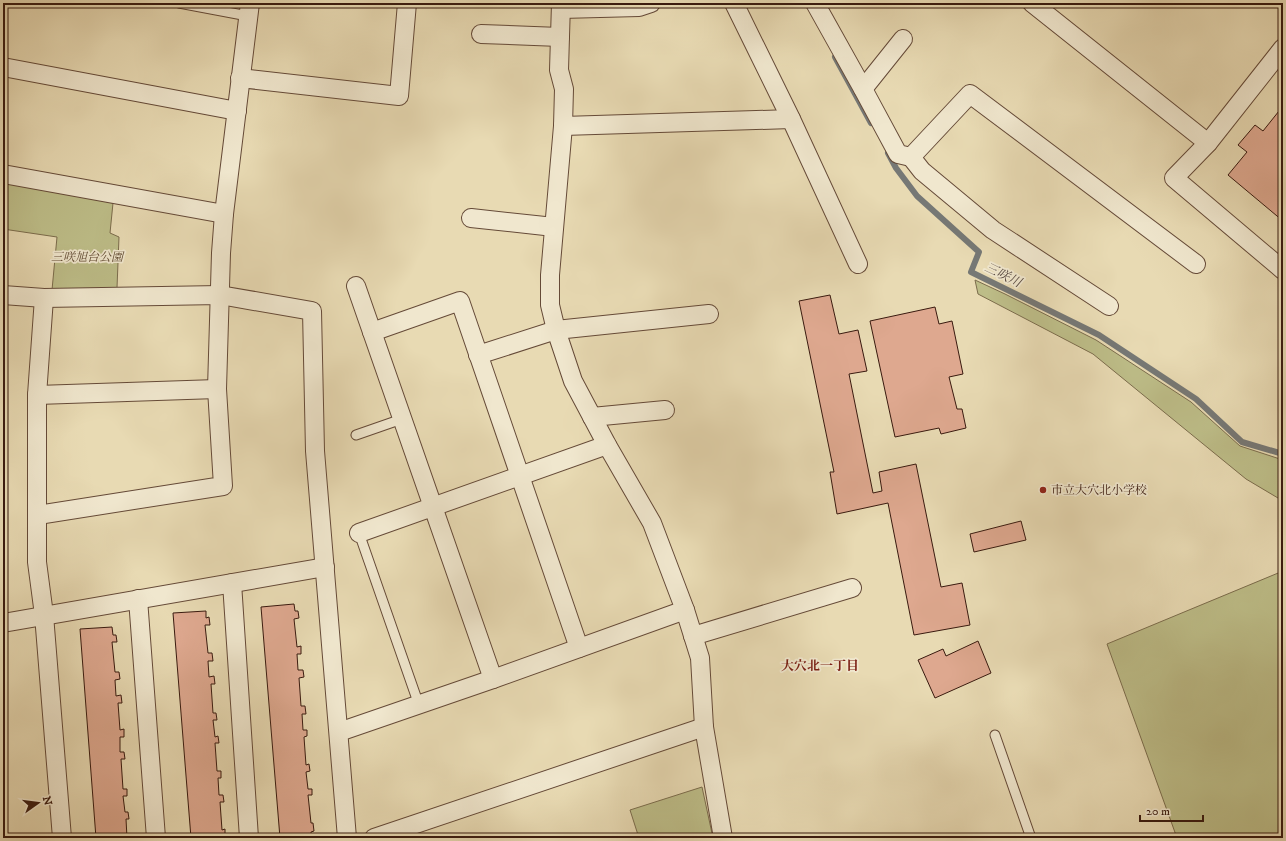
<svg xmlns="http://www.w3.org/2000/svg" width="1286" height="841" viewBox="0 0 1286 841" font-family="'IM FELL DW Pica','Noto Serif JP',serif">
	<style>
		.green { fill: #bdbd88; stroke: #7b6c4c }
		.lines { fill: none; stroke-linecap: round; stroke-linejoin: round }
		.stream { stroke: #767875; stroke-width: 6 }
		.building { fill: #dea88f; stroke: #391a0f }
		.lane-casing { stroke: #654a38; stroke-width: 11 }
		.street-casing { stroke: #654a38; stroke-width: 20 }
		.lane { stroke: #f0e7ce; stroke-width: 9 }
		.street { stroke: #f0e7ce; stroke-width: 18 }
		.poi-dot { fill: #8f2418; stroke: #f0e7ce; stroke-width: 1.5 }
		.labels { text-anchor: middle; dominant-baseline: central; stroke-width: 3.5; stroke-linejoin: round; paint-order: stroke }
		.park-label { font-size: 12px; font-style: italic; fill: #614b33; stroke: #f0e7ce }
		.poi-label { font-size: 12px; fill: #391a0f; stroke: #f0e7ce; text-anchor: start }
		.water-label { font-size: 13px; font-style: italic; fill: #574942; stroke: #f0e7ce }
		.neighbourhood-label { font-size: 13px; font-weight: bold; fill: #7a1f14; stroke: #f0e7ce }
	</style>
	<rect width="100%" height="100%" fill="#e8dab3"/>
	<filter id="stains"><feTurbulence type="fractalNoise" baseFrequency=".005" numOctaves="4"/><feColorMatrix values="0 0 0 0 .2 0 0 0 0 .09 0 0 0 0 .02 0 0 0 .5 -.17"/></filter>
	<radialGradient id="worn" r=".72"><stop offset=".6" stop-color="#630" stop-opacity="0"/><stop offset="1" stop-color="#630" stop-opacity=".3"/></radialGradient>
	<!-- green -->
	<g class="green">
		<path d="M3 181 113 203 110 233 119 237 117 288 52 290 57 237 3 229Z"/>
		<path d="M975 280 1005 294 1096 340 1191 402 1240 446 1283 460V501L1246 479 1093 354 978 294Z"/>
		<path d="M1283 571V835L1274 838H1177L1107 644Z"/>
		<path d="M702 787 713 838H639L630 810Z"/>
	</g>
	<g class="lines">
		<!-- stream -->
		<g class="stream">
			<path d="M835 57 871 123"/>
			<path d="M888 153 896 168 917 196 979 252 971 272 1099 335 1196 399 1242 442 1283 454"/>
		</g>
	</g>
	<!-- building -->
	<g class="building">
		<path d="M1283 106V221L1228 175 1247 152 1238 145 1255 125 1263 131Z"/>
		<path d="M830 295 839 334 858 330 867 371 849 374 873 493 882 491 879 472 916 464 941 587 962 583 970 625 914 635 888 503 837 514 830 472H834L799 301Z"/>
		<path d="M935 307 939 324 952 321 963 374 949 377 957 409H962L966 428 941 434 939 428 895 437 870 321Z"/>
		<path d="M1021 521 1026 540 974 552 970 534Z"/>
		<path d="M294 604 295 611H298L299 618 294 619 297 647 301 646V654H297L298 670H303L304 677 299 678 301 706H305L306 714H302L303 730H307V736L304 737 306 765 309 764 310 771 306 772 308 789H312V795H308L311 823H313L314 831 311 832V838H280L261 607Z"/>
		<path d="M206 611V618L209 617 210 625H205L208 653H212L213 661H208L209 677 214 676 215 684H211L213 713H216L217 720H213L215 737 218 736 219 743H215L217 771H221V778H218L219 795H223L224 802H220L222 830 225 829V838H191L173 613Z"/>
		<path d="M112 627 113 635H116L117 642H112L115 672H119L120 679 115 680 116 696 121 695 122 703H118L120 730 124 729V737H120V752H124L125 759H121L123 789H127V796H123L125 812H128L129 819H126L127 838H96L80 629Z"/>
		<path d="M978 641 991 673 935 698 918 660 943 649 946 656Z"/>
	</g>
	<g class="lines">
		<defs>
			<g id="lane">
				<path d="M179 3 248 16"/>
				<path d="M356 435 402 419"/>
				<path d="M359 533 419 705"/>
				<path d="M995 735 1031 838"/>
			</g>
			<g id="street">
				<path d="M561 3 559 70 564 89 563 126 550 275V305L556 330 573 381 607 445 652 523 685 610 700 658 704 727 723 838"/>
				<path d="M734 3 791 119 858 264"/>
				<path d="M815 3 863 89 898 154 911 157 970 94 1196 264"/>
				<path d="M1032 3 1208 143"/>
				<path d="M561 9 639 7 651 3"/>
				<path d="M481 34 560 37"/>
				<path d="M1283 48 1208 143 1174 178 1283 270"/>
				<path d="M3 67 237 111"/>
				<path d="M240 78 399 96 407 3"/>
				<path d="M863 89 903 39"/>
				<path d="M563 126 791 119"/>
				<path d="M911 157 922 171 993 230 1109 306"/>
				<path d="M3 174 224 214"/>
				<path d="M471 218 554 227"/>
				<path d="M356 286 493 679"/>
				<path d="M3 295 44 298 220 295 312 311 315 451 347 838"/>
				<path d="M44 298 37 395V562L44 615 62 838"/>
				<path d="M372 332 460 301 579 648"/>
				<path d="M478 355 556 330 709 314"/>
				<path d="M37 395 217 389"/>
				<path d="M592 417 665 410"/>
				<path d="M38 515 223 486 217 389 221 253 224 214 250 3"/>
				<path d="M359 533 607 445"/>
				<path d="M232 583 249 838"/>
				<path d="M138 599 156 838"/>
				<path d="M3 623 325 567"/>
				<path d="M693 636 852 588"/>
				<path d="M339 732 493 679 685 610"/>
				<path d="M374 838 704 727"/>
			</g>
		</defs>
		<!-- lane casing -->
		<use href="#lane" class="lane-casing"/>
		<!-- street casing -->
		<use href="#street" class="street-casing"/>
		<!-- lane -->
		<use href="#lane" class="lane"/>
		<!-- street -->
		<use href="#street" class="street"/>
	</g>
	<!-- markers -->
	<circle class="poi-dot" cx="1043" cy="490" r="4"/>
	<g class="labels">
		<!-- park labels -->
		<g class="park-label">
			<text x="87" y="257">三咲旭台公園</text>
		</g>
		<!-- poi labels -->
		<g class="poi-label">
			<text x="1051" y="490">市立大穴北小学校</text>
		</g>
		<!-- water labels -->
		<g class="water-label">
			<text transform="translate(1003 275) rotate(26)">三咲川</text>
		</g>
		<!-- neighbourhood labels -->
		<g class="neighbourhood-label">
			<text x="820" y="666">大穴北一丁目</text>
		</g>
	</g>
	<!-- margin -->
	<rect width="1286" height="841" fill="none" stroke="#e8dab3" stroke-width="16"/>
	<rect x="4" y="4" width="1278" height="833" fill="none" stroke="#391a0f" stroke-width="2"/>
	<rect x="8" y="8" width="1270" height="825" fill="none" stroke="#391a0f"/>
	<!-- north arrow -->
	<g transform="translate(38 803) rotate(76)" stroke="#f0e7ce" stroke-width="3" paint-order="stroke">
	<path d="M0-3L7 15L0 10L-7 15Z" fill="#391a0f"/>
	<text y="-6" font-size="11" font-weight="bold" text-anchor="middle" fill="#391a0f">N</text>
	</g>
	<!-- scale -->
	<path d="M1140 815v6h63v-6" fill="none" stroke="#391a0f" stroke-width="2"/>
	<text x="1146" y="815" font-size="12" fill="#391a0f" stroke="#f0e7ce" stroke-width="3" paint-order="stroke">20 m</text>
	<rect width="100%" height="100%" filter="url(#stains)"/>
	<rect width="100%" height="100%" fill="url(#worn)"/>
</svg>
